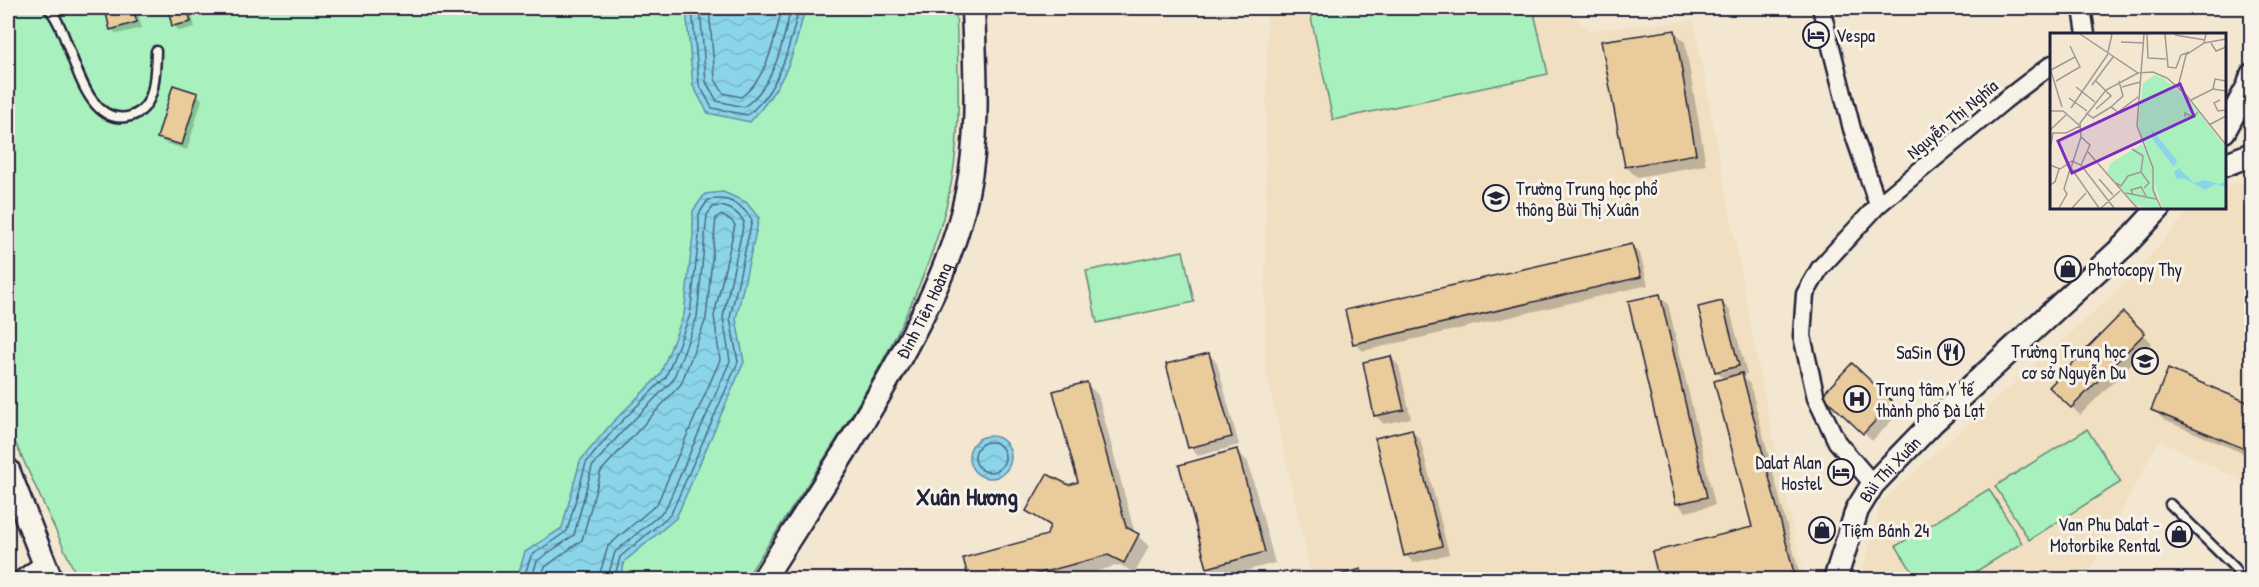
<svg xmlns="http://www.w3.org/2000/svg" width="2259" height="587" viewBox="0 0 2259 587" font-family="'Patrick Hand',sans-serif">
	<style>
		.built { fill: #f0dfc1 }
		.grass { fill: #a8f0bd; stroke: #65897c; stroke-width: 1.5 }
		.water { fill: url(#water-waves); stroke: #618da5; stroke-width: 1.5 }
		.shadow { fill: #0003 }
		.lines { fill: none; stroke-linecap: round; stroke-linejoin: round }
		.shore { stroke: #4c6a81; stroke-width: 1.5 }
		.building { fill: #eacb9c; stroke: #22223b; stroke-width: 1.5 }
		.lane-casing { stroke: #22223b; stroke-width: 13 }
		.street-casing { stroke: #22223b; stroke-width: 21 }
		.secondary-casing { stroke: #22223b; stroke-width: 27 }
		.lane { stroke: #f7f3e8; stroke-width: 8 }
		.street { stroke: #f7f3e8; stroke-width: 16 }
		.secondary { stroke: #f7f3e8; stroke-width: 22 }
		.labels { text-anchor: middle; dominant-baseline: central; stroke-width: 6; stroke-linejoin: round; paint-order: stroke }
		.poi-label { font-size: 18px; fill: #22223b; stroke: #f7f3e8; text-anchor: start }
		.street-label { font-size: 18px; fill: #22223b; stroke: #f7f3e8 }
		.district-label { font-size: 24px; font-weight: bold; fill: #22223b; stroke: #f7f3e8 }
		.inset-road { fill: none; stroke: #9f9895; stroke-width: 1.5 }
		.view { fill: #7b2cbf; fill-opacity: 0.15; stroke: #7b2cbf; stroke-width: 3 }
		.inset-edge { fill: none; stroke: #22223b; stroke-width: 3 }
	</style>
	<defs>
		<pattern id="water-waves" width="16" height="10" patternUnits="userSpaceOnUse" patternTransform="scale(1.5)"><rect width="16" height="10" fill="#8bd5eb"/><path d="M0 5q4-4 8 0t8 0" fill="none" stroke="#78b7ca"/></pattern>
	</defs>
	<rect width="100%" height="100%" fill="#f3e7d1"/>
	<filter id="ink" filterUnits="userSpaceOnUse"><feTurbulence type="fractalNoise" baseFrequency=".0167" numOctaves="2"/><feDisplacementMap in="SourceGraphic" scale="12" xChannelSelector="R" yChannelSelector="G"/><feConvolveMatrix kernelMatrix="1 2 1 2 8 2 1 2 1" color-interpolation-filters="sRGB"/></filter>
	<g filter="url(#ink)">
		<!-- built -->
		<g class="built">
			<path d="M1267 8H1565L1588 30 1694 21 1762 386 1804 579H1312L1265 365Z"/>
			<path d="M2251 181V485L2159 440 2086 579 1861 580 1881 502 2127 282 2193 207H2224L2225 186Z"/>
		</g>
		<!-- grass -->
		<g class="grass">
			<path d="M8 8H956C958 72 963 140 947 203 913 339 820 462 746 579H78L8 427Z"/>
			<path d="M1309 8H1533L1548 74 1333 120Z"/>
			<path d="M1183 251 1194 302 1097 323 1086 271Z"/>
			<path d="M2087 429 2121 482 2029 540 1995 486Z"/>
			<path d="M1989 489 2022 543 1964 579H1917L1896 546Z"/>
		</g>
		<!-- water -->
		<g class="water">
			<path d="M686 8H805C793 59 786 82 750 122L708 113 693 86Z"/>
			<path d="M723 192 746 202 759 218 736 319 744 362 676 518 625 561 620 579H517L525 552 562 528 580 461 611 424 660 375 684 314 693 235V211L705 194Z"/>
			<circle cx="990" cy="457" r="21"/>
		</g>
		<!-- shadow -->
		<g class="shadow">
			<path d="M112 8H136L142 28 117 34 111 29Z"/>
			<path d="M169 8H190L195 27 179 31 174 25Z"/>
			<path d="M1674 31 1685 42 1706 165 1637 177 1626 167Z"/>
			<path d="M197 94 202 100 187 150 165 143 159 138Z"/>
			<path d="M1631 245 1640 254 1648 285 1363 351 1354 343Z"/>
			<path d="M1659 296 1668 304 1715 505 1686 512 1677 503Z"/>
			<path d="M1722 302 1730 311 1747 374 1742 376 1750 384 1801 580H1660L1754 528 1724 379 1716 371Z"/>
			<path d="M2123 314 2152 343 2080 415 2051 387Z"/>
			<path d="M1209 354 1217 363 1239 445 1198 456 1190 447Z"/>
			<path d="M1391 357 1399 366 1411 418 1384 424 1376 416Z"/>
			<path d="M1852 365 1900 412 1872 441 1824 395Z"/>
			<path d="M1087 384 1098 395 1135 534 1149 546 1135 573 1120 565 1064 580H971L1048 536 1051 528 1028 511 1079 483Z"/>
			<path d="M2252 406V457L2164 420 2153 409Z"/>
			<path d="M1412 431 1420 439 1449 554 1414 563 1405 555Z"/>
			<path d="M1237 451 1248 462 1275 563 1219 578 1208 567Z"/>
		</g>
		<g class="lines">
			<!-- shore -->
			<g class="shore">
				<path d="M692 8 699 84 712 108 747 115C780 91 790 45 799 8"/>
				<path d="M700 8 706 82 717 101 744 107C775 85 783 42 791 8"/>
				<path d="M709 8 715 79 723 93 741 97C768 78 775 37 782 8"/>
				<circle cx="990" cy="457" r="15"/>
				<path d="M523 580 531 556 567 531 586 463 615 428 666 377 690 315 699 236V214L708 200C727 196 742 204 752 220L730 318 738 362 671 514 620 557 614 580"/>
				<path d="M531 580 537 561 574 535 592 467 621 433 673 380 697 317 707 215 713 207C726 204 737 211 744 222L723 317 730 361 665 510 615 552 607 580"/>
				<path d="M540 580 545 567 582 540 601 471 681 384 706 319 716 218 720 215 731 220 735 225 714 316 720 360 657 504 608 546 598 580"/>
			</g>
		</g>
		<!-- building -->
		<g class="building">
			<path d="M110 8H133L137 22 110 30 106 13 111 12Z"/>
			<path d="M168 8H187L191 22 172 26Z"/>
			<path d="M1675 30 1696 154 1625 167 1601 41Z"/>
			<path d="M173 85 198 93 182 145 157 138Z"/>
			<path d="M1632 244 1641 277 1353 344 1345 310Z"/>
			<path d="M1660 294 1707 497 1676 504 1628 301Z"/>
			<path d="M1722 301 1739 366 1715 372 1698 307Z"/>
			<path d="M2123 312 2145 333 2071 408 2049 387Z"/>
			<path d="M1209 353 1232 437 1188 448 1166 364Z"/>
			<path d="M1391 356 1404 410 1374 416 1363 362Z"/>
			<path d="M1852 363 1893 402 1863 434 1822 395Z"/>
			<path d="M2168 369 2252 404V452L2151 410Z"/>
			<path d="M1742 373 1794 573 1767 580H1659L1652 552 1752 527 1714 381Z"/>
			<path d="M1087 382 1126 527 1139 534 1124 563 1108 555 1014 580H969L963 558 1047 535 1050 525 1026 511 1047 474 1069 485 1078 482 1053 391Z"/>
			<path d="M1412 429 1442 546 1404 556 1375 438Z"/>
			<path d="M1237 449 1265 552 1207 568 1179 465Z"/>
			<path d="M1361 569 1364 580H1333V577Z"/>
		</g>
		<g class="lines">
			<defs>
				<g id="lane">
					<path d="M48 8C73 31 79 131 131 116 157 108 155 72 156 51"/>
					<path d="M2170 504 2235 568 2241 580"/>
				</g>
				<g id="street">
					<path d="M1821 8 1852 129 1878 205"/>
					<path d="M2082 8 2086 34"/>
					<path d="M1873 484 1837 442 1816 398 1802 336 1805 294 1820 268 1878 205 2005 100 2052 64"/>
					<path d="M20 580 44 563"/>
				</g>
				<g id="secondary">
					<path d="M2224 131 2249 85 2252 75"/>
					<path d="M2224 165 2252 154"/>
					<path d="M8 470 51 580"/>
					<path id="s1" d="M763 580C810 505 859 433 901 356 930 303 955 252 967 193 980 133 975 69 973 8"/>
					<path id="s2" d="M1835 580 1857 510 1873 484 1932 423 2126 244 2160 207"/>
				</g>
			</defs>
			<!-- lane casing -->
			<use href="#lane" class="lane-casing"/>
			<!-- street casing -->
			<use href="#street" class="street-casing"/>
			<!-- secondary casing -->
			<use href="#secondary" class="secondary-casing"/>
			<!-- lane -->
			<use href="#lane" class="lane"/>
			<!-- street -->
			<use href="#street" class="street"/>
			<!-- secondary -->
			<use href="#secondary" class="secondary"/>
		</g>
	</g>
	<!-- icons -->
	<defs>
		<symbol id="hotel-ring" viewBox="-11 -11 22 22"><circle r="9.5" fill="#f7f3e8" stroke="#22223b" stroke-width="1.5"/><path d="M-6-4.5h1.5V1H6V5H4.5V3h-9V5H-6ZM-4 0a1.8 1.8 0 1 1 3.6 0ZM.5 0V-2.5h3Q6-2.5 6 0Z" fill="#22223b"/></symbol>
		<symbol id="school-ring" viewBox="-11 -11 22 22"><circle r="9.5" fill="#f7f3e8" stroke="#22223b" stroke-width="1.5"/><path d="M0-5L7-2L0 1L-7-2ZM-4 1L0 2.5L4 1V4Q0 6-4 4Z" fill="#22223b"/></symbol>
		<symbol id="shop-ring" viewBox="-11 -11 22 22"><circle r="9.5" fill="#f7f3e8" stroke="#22223b" stroke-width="1.5"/><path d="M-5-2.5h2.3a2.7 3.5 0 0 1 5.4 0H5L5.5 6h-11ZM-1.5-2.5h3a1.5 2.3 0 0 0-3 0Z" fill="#22223b"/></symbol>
		<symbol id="restaurant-ring" viewBox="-11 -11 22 22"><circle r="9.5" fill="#f7f3e8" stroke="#22223b" stroke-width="1.5"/><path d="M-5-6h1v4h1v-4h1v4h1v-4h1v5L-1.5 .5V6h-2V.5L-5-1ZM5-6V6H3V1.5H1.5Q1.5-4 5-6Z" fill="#22223b"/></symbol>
		<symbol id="hospital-ring" viewBox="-11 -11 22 22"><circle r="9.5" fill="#f7f3e8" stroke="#22223b" stroke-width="1.5"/><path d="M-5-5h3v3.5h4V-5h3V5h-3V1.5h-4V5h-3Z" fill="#22223b"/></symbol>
	</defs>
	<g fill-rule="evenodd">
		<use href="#hotel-ring" x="1801" y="20" width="30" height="30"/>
		<use href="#school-ring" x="1481" y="183" width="30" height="30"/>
		<use href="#shop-ring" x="2053" y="254" width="30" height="30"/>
		<use href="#restaurant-ring" x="1936" y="337" width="30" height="30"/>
		<use href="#school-ring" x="2130" y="346" width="30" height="30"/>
		<use href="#hospital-ring" x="1842" y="384" width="30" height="30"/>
		<use href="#hotel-ring" x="1826" y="457" width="30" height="30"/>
		<use href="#shop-ring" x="1807" y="515" width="30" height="30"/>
		<use href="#shop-ring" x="2164" y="519" width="30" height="30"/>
	</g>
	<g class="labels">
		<!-- poi labels -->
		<g class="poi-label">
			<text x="1836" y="35">Vespa</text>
			<text x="1516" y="188">Trường Trung học phổ<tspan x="1516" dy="21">thông Bùi Thị Xuân</tspan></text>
			<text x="2088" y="269">Photocopy Thy</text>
			<text x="2126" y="351" text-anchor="end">Trường Trung học<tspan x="2126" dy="21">cơ sở Nguyễn Du</tspan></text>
			<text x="1932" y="352" text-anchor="end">SaSin</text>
			<text x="1876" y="389">Trung tâm Y tế<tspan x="1876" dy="21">thành phố Đà Lạt</tspan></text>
			<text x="1822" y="462" text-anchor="end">Dalat Alan<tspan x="1822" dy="21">Hostel</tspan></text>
			<text x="2160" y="524" text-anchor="end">Van Phu Dalat -<tspan x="2160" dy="21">Motorbike Rental</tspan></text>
			<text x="1842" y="530">Tiệm Bánh 24</text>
		</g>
		<!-- street labels -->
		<g class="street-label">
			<text transform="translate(1952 119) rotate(-40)">Nguyễn Thị Nghĩa</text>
			<text stroke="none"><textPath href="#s1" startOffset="314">Đinh Tiên Hoàng</textPath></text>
			<text stroke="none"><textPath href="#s2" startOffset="126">Bùi Thị Xuân</textPath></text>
		</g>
		<!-- district labels -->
		<g class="district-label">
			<text x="967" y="496">Xuân Hương</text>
		</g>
	</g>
	<!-- overview -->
	<g transform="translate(2050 33)">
		<rect width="176" height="176" fill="#f3e7d1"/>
		<path d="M105 42 113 45 138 66 175 114V175H112L88 92 93 50Z" fill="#a8f0bd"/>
		<path d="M92 111 101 132 109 175 86 173 57 139 61 130Z" fill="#a8f0bd"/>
		<path d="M101 95 127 128 124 134 103 107ZM129 135 144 150 155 147 169 151 175 149V154L166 151 155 157 134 145 127 146 124 139Z" fill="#8bd5eb"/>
		<path class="inset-road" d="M30 1 88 40 103 39 117 45 137 63 176 112M94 1 87 93 103 135V157L111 175M97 1 98 25 116 26M115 1 118 34 126 35 131 22 139 19M125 2 155 7M71 9 94 10M154 10 176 6M161 10 166 18 176 14M58 19 62 1M0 35 12 74M1 37 25 24M45 47 61 63 46 76M6 48 30 34 20 13M42 52 63 24M26 54 45 69M72 54 90 49M128 54 136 22 154 10 156 1M163 56 165 46 176 48M19 65 37 78M141 67 163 56 176 58M170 67 164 70 168 78 176 77M61 74 73 63 69 48M21 75 58 21M0 78H13L29 92M36 80 43 85 61 74 68 79 88 64M135 84V80L143 84 148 79M159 92 176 83M0 97 16 82M1 112 3 100H16L30 93M38 119 87 175M0 132 10 136 22 128 31 132 64 175M31 132 40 112 31 104M91 139 99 150 94 155M49 146 63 162M66 150 71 153 78 143 91 139 93 123 82 116M0 152 5 149 9 136M76 160 106 166M83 162 81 157 91 154 96 163M9 175 17 161 14 156 20 136M22 175 36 160M49 175 21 135 31 104 30 90 56 57 88 40M51 175 70 158"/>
		<path class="view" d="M130 51 144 83 22 140 8 108Z"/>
		<rect width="176" height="176" class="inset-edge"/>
	</g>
	<!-- margin -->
	<rect width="2259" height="587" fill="none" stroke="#f7f3e8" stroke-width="30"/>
	<rect x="15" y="15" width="2229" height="557" fill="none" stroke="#22223b" stroke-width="2" filter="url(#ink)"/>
</svg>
